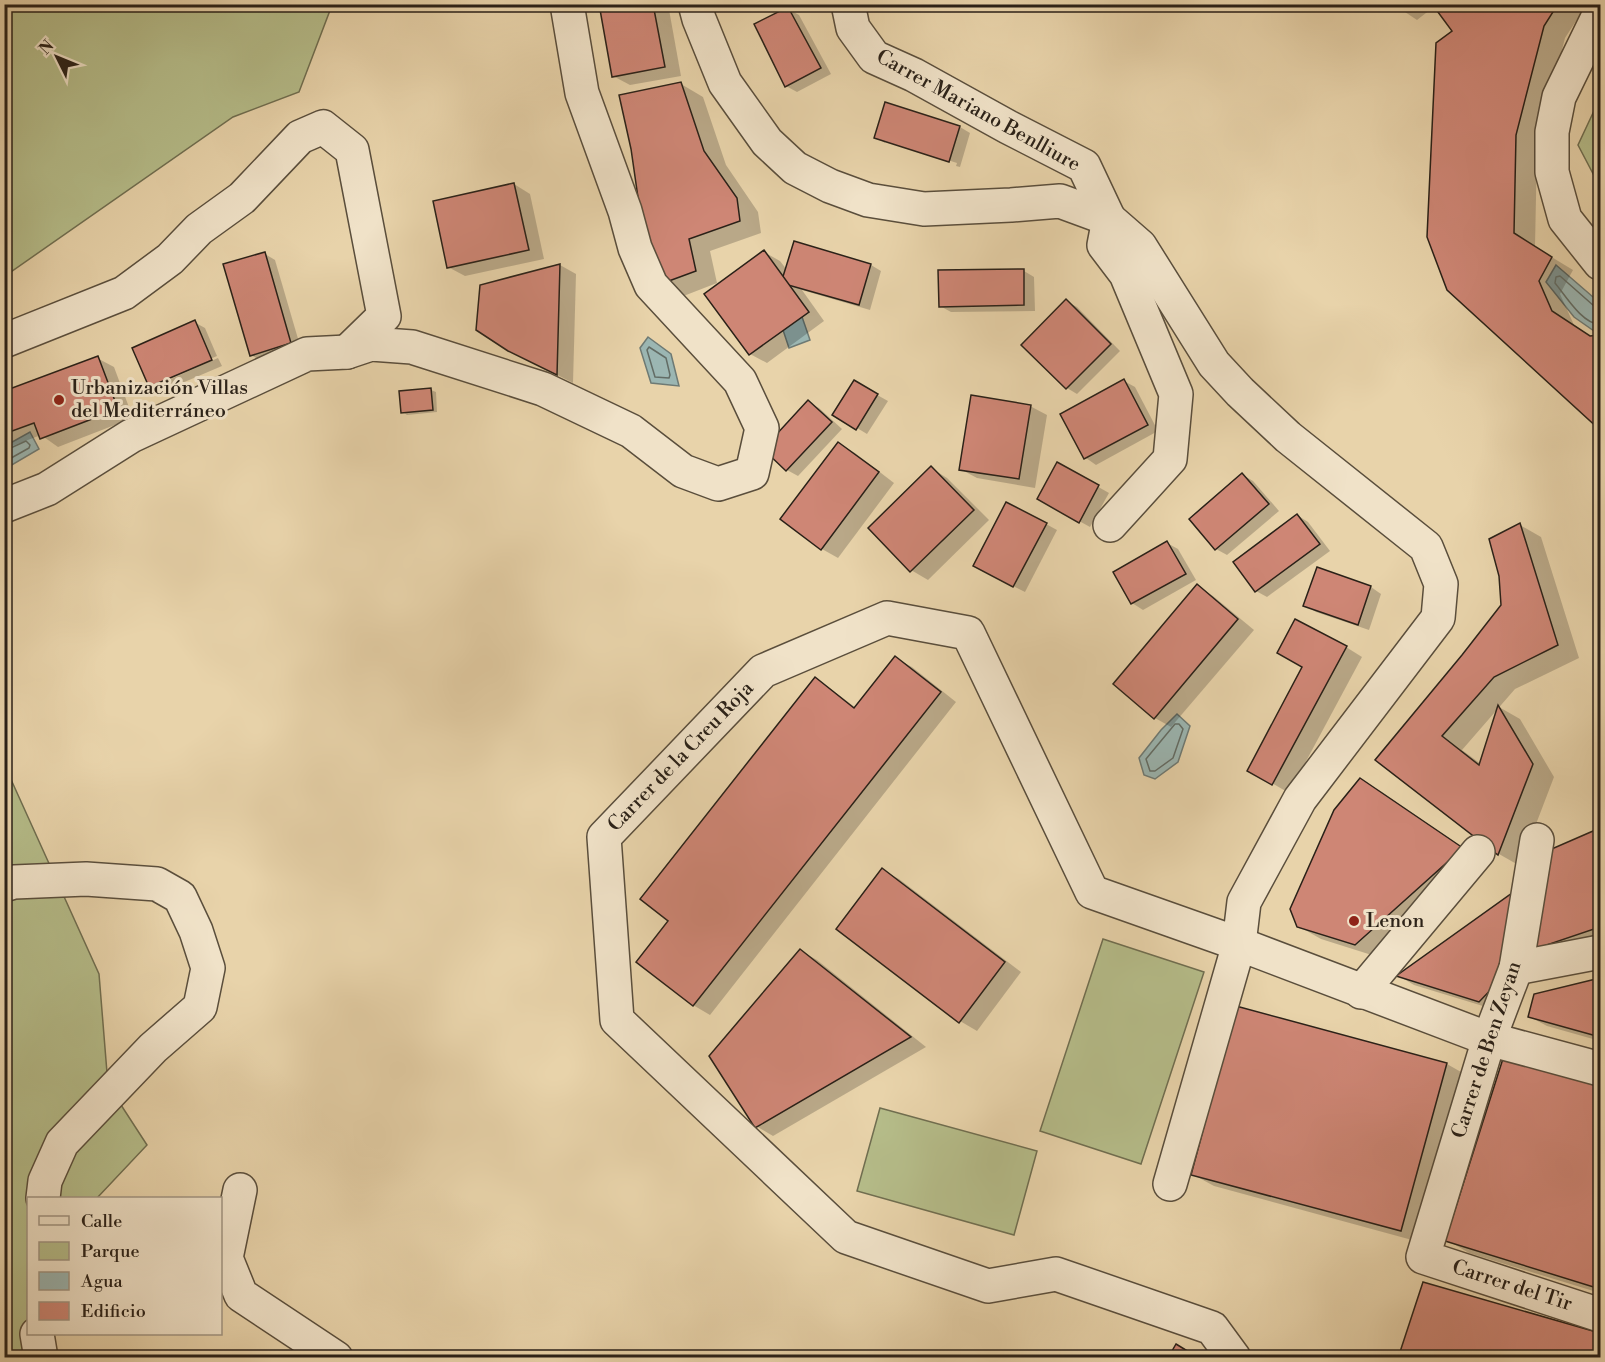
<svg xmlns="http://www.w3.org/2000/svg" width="1605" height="1362" viewBox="0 0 1605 1362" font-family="'Libre Bodoni',serif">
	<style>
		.green { fill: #b5bc89; stroke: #706e50; stroke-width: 1.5 }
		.water { fill: #9bb6b2; stroke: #6e7a74; stroke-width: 1.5 }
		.shadow { fill: #0003 }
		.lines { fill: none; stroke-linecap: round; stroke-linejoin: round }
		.shore { stroke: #626c65; stroke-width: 1.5 }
		.building { fill: #ce8675; stroke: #2a2118; stroke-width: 1.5 }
		.minor-casing { stroke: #5a4e3c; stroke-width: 36 }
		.minor { stroke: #f0e2c8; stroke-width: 33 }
		.poi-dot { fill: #8f2418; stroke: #f0e2c8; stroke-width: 2 }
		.labels { text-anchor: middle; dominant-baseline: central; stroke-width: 6; stroke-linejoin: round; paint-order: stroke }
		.street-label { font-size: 20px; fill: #2a2118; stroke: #f0e2c8 }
		.poi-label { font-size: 20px; fill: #2a2118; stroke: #f0e2c8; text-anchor: start }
	</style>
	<rect width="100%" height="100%" fill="#e8d3aa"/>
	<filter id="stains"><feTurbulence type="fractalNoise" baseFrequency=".00333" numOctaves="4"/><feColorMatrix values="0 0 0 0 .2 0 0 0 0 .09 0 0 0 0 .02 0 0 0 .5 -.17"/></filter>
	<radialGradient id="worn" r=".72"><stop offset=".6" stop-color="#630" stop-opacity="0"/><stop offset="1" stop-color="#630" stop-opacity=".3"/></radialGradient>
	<!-- green -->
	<g class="green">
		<path d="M5 4H332V5L299 92 233 117 5 276Z"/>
		<path d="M1600 98V187L1578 145Z"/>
		<path d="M4 764 99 974 108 1085 147 1145 97 1198H28L27 1358 4 1357Z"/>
		<path d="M1103 939 1204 972 1141 1164 1040 1131Z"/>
		<path d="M880 1108 1037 1151 1014 1235 857 1191Z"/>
	</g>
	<!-- water -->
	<g class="water">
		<path d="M1556 265 1600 303V329L1594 331 1574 317 1546 282Z"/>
		<path d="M800 311 810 340 789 348 779 318Z"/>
		<path d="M648 337 671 354 679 386 651 383 640 348Z"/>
		<path d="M30 432 39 449 5 469V446Z"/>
		<path d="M1177 714 1190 726 1178 762 1155 779 1144 775 1139 758 1161 730Z"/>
	</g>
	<!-- shadow -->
	<g class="shadow">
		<path d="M600 4H668L681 76 630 85 613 76Z"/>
		<path d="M1393 4H1437L1438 7 1442 4H1587L1565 38 1537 148 1535 247 1573 270 1560 294 1574 325 1592 337 1600 336V428L1449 289 1454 31 1435 6 1417 20Z"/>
		<path d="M788 9 799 15 831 74 797 92 786 86Z"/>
		<path d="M681 84 703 97 726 165 758 212 761 233 710 251 717 283 681 297 659 284Z"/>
		<path d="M886 104 960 127 970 133 960 167 956 166 957 163 885 140V143L876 137Z"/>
		<path d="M514 184 530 194 544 259 465 276 448 267Z"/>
		<path d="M764 252 780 261 787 270 871 265 881 271 870 310 802 290 824 321 767 363 750 354Z"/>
		<path d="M265 254 275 260 301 349 262 361 251 355Z"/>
		<path d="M560 265 576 274 573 383 509 350Z"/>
		<path d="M1024 271 1034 277 1035 311 951 312 940 306Z"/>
		<path d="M1066 301 1077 307 1120 351 1077 394 1067 388Z"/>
		<path d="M194 322 205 328 217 356 155 383V386L218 358 222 366 161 392 150 386Z"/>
		<path d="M97 358 114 367 133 418 58 447 41 435 4 449V393Z"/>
		<path d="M1124 381 1135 387 1158 431 1096 465 1086 458 1062 414Z"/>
		<path d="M854 382 888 401 867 434 834 414Z"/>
		<path d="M431 390 436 392 437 412 407 415 403 412Z"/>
		<path d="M808 402 819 408 842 429 798 476 787 470Z"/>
		<path d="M1030 406 1047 415 1035 488 977 478 960 469Z"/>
		<path d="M839 444 855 453 894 483 838 558 822 549Z"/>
		<path d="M1058 464 1109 493 1090 527 1039 499Z"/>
		<path d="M931 468 947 478 989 520 928 580 911 570Z"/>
		<path d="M1243 475 1253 481 1279 511 1227 555 1216 549Z"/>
		<path d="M1297 515 1308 522 1330 551 1267 597 1256 591Z"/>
		<path d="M1046 524 1057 530 1025 592 985 572Z"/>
		<path d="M1520 525 1541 537 1579 658 1515 689 1462 750 1481 764 1499 707 1520 719 1554 777 1520 866 1499 854 1378 760 1463 656 1502 605Z"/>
		<path d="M1167 543 1178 549 1196 580 1143 610 1132 603 1115 572Z"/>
		<path d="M1317 569 1371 587 1381 594 1369 630 1316 612 1305 605Z"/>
		<path d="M1197 586 1213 596 1254 630 1171 727 1155 718Z"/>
		<path d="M1346 647 1362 657 1289 793 1249 770Z"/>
		<path d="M895 658 912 667 956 702 710 1015 693 1005 670 921 815 679 831 689 856 708Z"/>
		<path d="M1360 780 1382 792 1483 862 1378 957 1321 939 1298 926Z"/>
		<path d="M1600 829V946L1536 948 1549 852Z"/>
		<path d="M882 870 899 879 1021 972 977 1031 960 1021Z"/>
		<path d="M1531 902 1496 1010 1414 985 1399 976Z"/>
		<path d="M801 951 817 960 926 1047 773 1136 756 1126Z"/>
		<path d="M1600 979V1041L1547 1026 1530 1017 1535 995Z"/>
		<path d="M1237 1008 1447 1064 1468 1076 1423 1243 1214 1186 1192 1174Z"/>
		<path d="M1600 1077V1293L1469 1253 1447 1240Z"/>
	</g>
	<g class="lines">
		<!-- shore -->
		<g class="shore">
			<path d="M1600 308 1594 306 1560 276 1556 277 1555 283C1565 295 1583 325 1600 324"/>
			<path d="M649 347 666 358 670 375 669 378 655 377 647 350Z"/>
			<path d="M4 451 26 441 30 445 29 448 4 462"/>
			<path d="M1175 724H1179L1183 729 1173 758 1155 771H1150L1146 759Z"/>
		</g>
	</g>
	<!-- building -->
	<g class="building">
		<path d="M599 4H653L665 67 612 77Z"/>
		<path d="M1439 4H1558L1544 26 1516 135 1514 233 1552 257 1539 281 1552 311 1590 336 1600 335V430L1447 290 1427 237 1436 43 1452 31 1435 8Z"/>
		<path d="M788 7 821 68 785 87 754 24Z"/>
		<path d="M681 82 704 151 737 198 740 221 689 239 696 271 658 285 646 253 631 149 619 95Z"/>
		<path d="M885 102 960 126 949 162 874 138Z"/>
		<path d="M514 183 529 250 447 268 433 201Z"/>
		<path d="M794 241 871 264 859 305 781 283Z"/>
		<path d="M764 250 809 312 749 355 704 294Z"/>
		<path d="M265 252 291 343 250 356 223 264Z"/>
		<path d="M560 264 557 375 508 351 476 330 480 285Z"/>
		<path d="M1024 269V305L939 307 938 270Z"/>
		<path d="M1066 299 1111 344 1066 389 1021 345Z"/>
		<path d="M195 320 212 360 149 387 132 348Z"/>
		<path d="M98 356 118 409 40 439 34 423 4 434V391Z"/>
		<path d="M1124 379 1148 425 1084 459 1060 414Z"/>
		<path d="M854 380 878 394 856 430 832 415Z"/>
		<path d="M431 388 433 410 401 413 399 391Z"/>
		<path d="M971 395 1031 405 1019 479 959 470Z"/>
		<path d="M808 400 832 422 786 471 763 449Z"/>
		<path d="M838 442 879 472 821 550 780 519Z"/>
		<path d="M1057 462 1099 485 1079 523 1037 499Z"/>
		<path d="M931 466 974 510 910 572 868 528Z"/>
		<path d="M1242 473 1269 504 1215 550 1189 519Z"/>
		<path d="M1006 502 1047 523 1013 587 973 566Z"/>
		<path d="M1297 514 1320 544 1255 592 1233 562Z"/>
		<path d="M1520 523 1558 645 1494 677 1442 736 1479 765 1498 705 1533 764 1498 855 1375 760 1462 655 1501 605 1499 576 1489 539Z"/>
		<path d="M1167 541 1186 574 1131 604 1113 572Z"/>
		<path d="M1317 567 1371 586 1358 625 1303 606Z"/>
		<path d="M1197 584 1238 619 1154 719 1113 684Z"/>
		<path d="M1295 619 1347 646 1272 785 1247 771 1302 667 1277 653Z"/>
		<path d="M895 656 941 692 693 1006 636 962 668 921 640 899 815 677 854 708Z"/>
		<path d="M1360 778 1463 848 1355 945 1297 927 1290 909 1334 810Z"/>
		<path d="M1600 828V927L1535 949 1547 851Z"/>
		<path d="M882 868 1005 962 959 1023 836 929Z"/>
		<path d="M1515 891 1501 979 1479 1002 1396 976Z"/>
		<path d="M800 949 911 1037 755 1128 709 1056Z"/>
		<path d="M1600 978V1037L1528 1017 1534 994Z"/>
		<path d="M1236 1006 1447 1063 1401 1231 1191 1175Z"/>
		<path d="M1507 1046 1600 1075V1289L1445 1241Z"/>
		<path d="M1423 1282 1600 1333V1358H1398Z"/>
		<path d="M1176 1344 1199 1358H1168Z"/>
	</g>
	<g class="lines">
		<defs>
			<g id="minor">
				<path d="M695 4 699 19 725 83 767 142 795 168 830 186 868 200 924 209 1011 205 1060 201 1109 219 1140 246 1214 364 1240 392 1288 437 1426 547 1441 584 1438 618 1300 799 1244 902 1239 944 1170 1184"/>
				<path d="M848 4 853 28 874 57 914 75 1008 127 1084 166 1109 219 1104 245 1126 274 1176 394 1170 459 1110 525"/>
				<path d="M1600 13 1559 97 1552 132V172L1565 219 1600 263"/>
				<path d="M4 341 124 293 170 259 199 229 242 198 300 137 323 127 352 150 384 316 347 352"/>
				<path d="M4 506 47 489 131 436 307 354 347 352 371 344 412 347 543 389 631 431 683 471 718 484 752 473 762 428 740 381 651 285 635 248 625 211 582 93 567 4"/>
				<path d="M1537 840 1516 968 1489 1039 1423 1257 1600 1315"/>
				<path d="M4 885 14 882 86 879 157 884 180 897 196 931 208 968 200 1007 153 1048 62 1143 45 1181 43 1198"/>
				<path d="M1516 968 1600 952"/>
				<path d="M1361 992 1478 852"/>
				<path d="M240 1190 226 1258 241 1295 336 1358"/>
				<path d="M37 1334 41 1358"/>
				<path d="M1234 1358 1212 1328 1056 1274 988 1286 846 1237 617 1020 604 837 763 671 887 618 968 633 1092 892 1239 944 1489 1039 1600 1069"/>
			</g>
		</defs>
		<!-- minor casing -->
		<use href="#minor" class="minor-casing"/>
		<!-- minor -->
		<use href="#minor" class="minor"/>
	</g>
	<!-- markers -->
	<g class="poi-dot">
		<circle cx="59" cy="400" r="6"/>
		<circle cx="1354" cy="921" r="6"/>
	</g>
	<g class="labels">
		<!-- street labels -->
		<g class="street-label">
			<text transform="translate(978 111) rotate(29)">Carrer Mariano Benlliure</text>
			<text transform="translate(681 757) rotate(-46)">Carrer de la Creu Roja</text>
			<text transform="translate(1487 1050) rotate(-72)">Carrer de Ben Zeyan</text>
			<text transform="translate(1512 1286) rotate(18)">Carrer del Tir</text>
		</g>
		<!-- poi labels -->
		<g class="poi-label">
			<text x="71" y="388">Urbanización Villas<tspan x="71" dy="23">del Mediterráneo</tspan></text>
			<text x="1366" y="921">Lenon</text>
		</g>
	</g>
	<!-- margin -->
	<rect width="1605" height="1362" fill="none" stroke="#e8d3aa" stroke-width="24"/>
	<rect x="6" y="6" width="1593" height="1350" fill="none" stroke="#2a2118" stroke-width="3"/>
	<rect x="12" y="12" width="1581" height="1338" fill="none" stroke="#2a2118" stroke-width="1.5"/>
	<!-- legend -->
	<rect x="27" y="1197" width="195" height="138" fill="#f0e2c8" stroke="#a19582" stroke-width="1.5"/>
	<rect x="39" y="1216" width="30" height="9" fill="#f0e2c8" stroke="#a19582" stroke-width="1.5"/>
	<text x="81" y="1227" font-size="18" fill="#2a2118">Calle</text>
	<rect x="39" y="1242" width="30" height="18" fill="#b5bc89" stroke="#a19582" stroke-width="1.5"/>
	<text x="81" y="1257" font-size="18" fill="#2a2118">Parque</text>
	<rect x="39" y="1272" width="30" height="18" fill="#9bb6b2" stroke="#a19582" stroke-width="1.5"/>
	<text x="81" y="1287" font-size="18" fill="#2a2118">Agua</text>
	<rect x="39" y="1302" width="30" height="18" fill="#ce8675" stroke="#a19582" stroke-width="1.5"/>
	<text x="81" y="1317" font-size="18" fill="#2a2118">Edificio</text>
	<!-- north arrow -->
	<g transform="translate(57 57) rotate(313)" stroke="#f0e2c8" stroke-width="4.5" paint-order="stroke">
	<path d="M0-4.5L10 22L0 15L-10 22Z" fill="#2a2118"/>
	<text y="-9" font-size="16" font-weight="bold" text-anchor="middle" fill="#2a2118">N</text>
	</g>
	<rect width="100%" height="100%" filter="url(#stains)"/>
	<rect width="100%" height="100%" fill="url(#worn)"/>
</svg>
